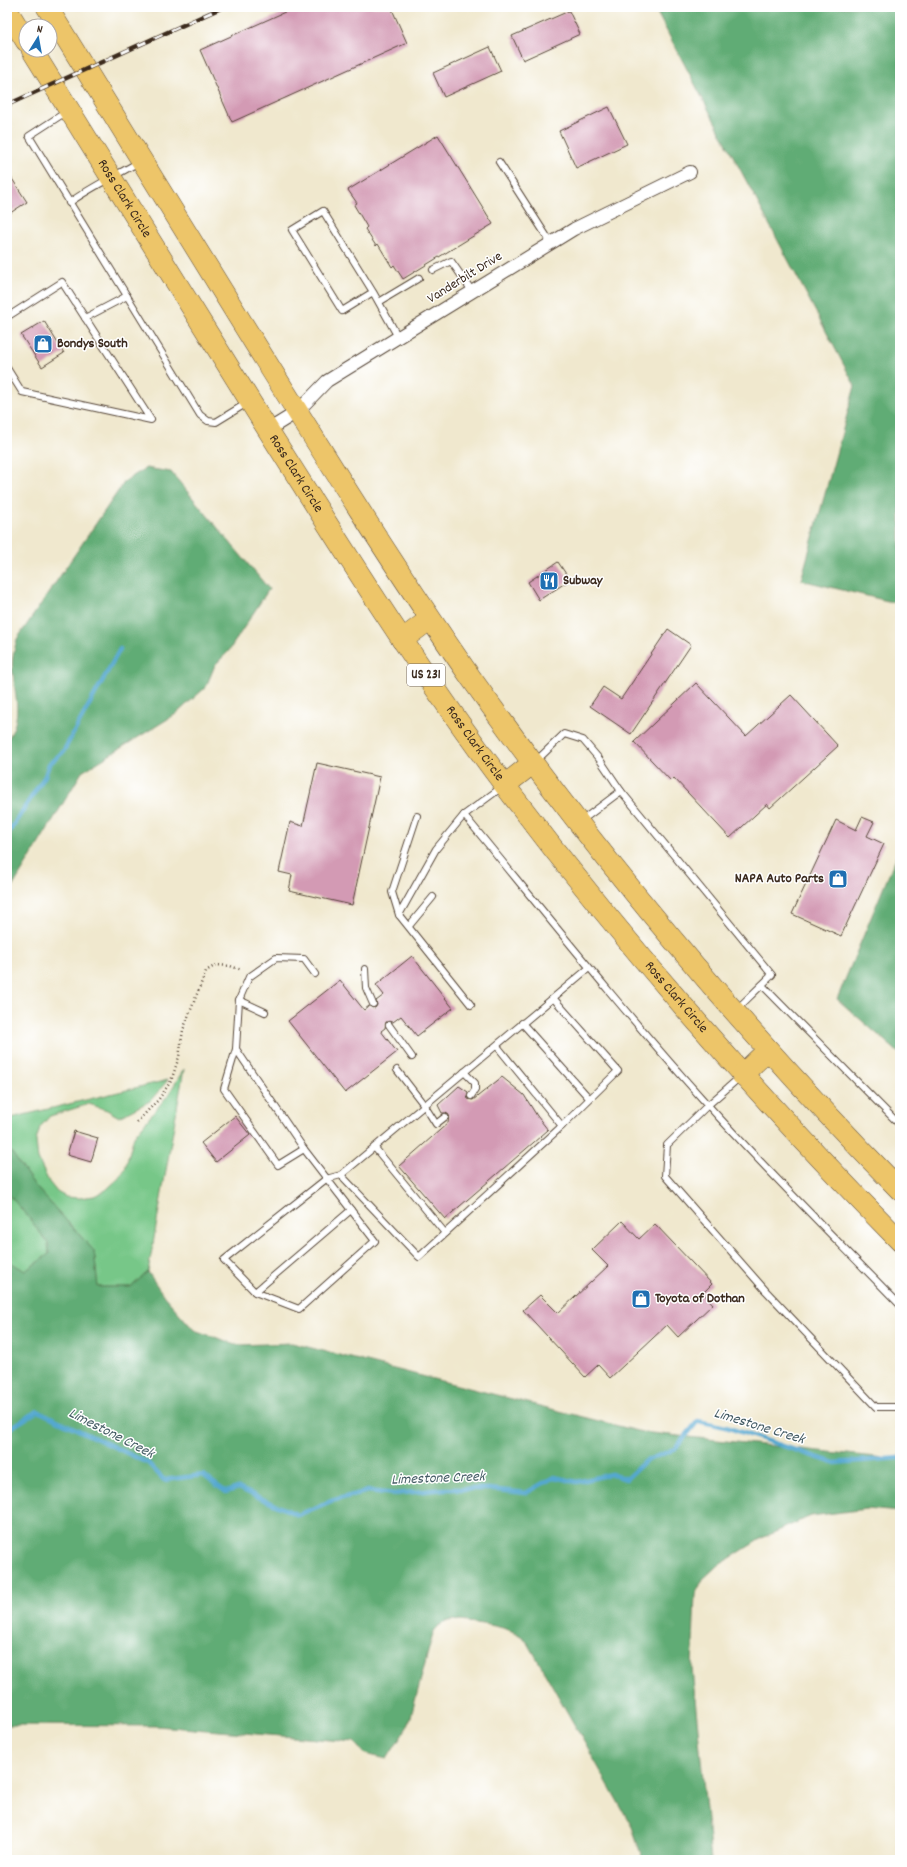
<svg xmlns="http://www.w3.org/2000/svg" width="907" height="1867" viewBox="0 0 907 1867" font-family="Dekko,sans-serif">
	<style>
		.green { fill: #77c788; stroke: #597853 }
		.forest { fill: #61ac74; stroke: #4e6b49 }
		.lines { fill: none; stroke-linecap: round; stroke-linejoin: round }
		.stream { stroke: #54a8d0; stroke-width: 4.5 }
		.building { fill: #d39ab4 }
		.service-casing { stroke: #564638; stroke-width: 8 }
		.minor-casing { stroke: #564638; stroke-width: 14 }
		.trunk-casing { stroke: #564638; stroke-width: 22 }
		.path { stroke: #564638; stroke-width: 2.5; stroke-dasharray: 1 3; stroke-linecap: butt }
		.service { stroke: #fff; stroke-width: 6 }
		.minor { stroke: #fff; stroke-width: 12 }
		.trunk { stroke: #edc569; stroke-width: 21 }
		.rail-casing { stroke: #3b2a1e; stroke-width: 4.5 }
		.rail { stroke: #fff; stroke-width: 3; stroke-dasharray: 9; stroke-linecap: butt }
		.labels { text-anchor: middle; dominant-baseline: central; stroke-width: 3; stroke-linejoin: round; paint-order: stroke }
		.shield { fill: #fff; stroke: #766a62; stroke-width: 1 }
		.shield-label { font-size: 13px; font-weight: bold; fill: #3b2a1e }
		.street-label { font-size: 14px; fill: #3b2a1e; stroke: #fff }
		.poi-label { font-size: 14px; font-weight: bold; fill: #3b2a1e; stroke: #fff; text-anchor: start }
		.water-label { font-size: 15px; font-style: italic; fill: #455c65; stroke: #fff }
	</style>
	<rect width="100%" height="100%" fill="#fff"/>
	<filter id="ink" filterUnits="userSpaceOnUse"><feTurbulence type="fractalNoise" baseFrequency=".025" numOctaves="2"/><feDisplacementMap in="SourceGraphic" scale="8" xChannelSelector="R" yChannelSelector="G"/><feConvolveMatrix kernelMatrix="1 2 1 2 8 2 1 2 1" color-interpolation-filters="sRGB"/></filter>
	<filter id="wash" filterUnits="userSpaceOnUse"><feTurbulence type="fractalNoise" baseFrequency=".012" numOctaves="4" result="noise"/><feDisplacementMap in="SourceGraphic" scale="16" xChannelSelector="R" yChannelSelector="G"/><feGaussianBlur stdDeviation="0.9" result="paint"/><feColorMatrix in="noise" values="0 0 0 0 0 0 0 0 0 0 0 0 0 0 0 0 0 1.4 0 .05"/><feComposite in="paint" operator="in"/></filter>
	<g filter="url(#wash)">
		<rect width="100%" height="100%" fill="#f0e8ce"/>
		<!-- green -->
		<g class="green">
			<path d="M184 1069 148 1272 131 1287H98L94 1251 35 1186 12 1153 7 1150V1119L168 1080 150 1101 119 1117 107 1110 89 1104 50 1116 40 1127 36 1141 38 1159 49 1182 57 1192 66 1197 80 1198 94 1196 106 1190 119 1178 125 1169 134 1136 168 1095Z"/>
			<path d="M7 1193 26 1214 48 1243 49 1254 25 1271 7 1260Z"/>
		</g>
		<!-- forest -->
		<g class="forest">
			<path d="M654 7H900V604L801 580 855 386Z"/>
			<path d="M146 468 171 472 269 589 228 652 215 665 206 687 176 714 82 772 10 891 7 901V740C23 717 15 698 13 673 11 661 14 651 17 639L125 481Z"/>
			<path d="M900 848V1054L837 999Z"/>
			<path d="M7 1150 12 1153 35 1186 94 1251 98 1287H131L148 1272 164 1296 194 1330 238 1345 292 1343 642 1432 894 1459 900 1456V1512L866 1509 811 1516 762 1538 716 1567 703 1579 695 1595 692 1668 711 1860H643L631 1825 527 1641C510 1624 477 1624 453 1620 443 1622 438 1625 433 1633L409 1724 387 1759 365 1754 355 1742 157 1726 7 1725V1260L25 1271 49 1254 48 1243 26 1214 7 1193Z"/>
		</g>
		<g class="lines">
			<!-- stream -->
			<g class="stream">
				<path d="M7 835 45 776 49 764 63 752 120 649"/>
				<path d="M7 1430 38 1411 148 1463 164 1480 203 1475 226 1492 238 1488 298 1515 331 1501 368 1491 394 1494 444 1489H489L526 1493 554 1477 577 1482 611 1474 626 1479 645 1461 675 1449 698 1421 726 1427 834 1463 900 1458"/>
			</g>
		</g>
		<g id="blocks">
			<!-- building -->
			<g class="building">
				<path d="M296 7H391L407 43 232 122 200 50Z"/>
				<path d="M569 11 580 34 523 60 512 36Z"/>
				<path d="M490 47 501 71 444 97 433 73Z"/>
				<path d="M609 107 627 144 576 168 559 131Z"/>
				<path d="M438 135 493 224 403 279 394 265 392 267 378 244 376 246 365 229 367 227 354 205 357 203 348 190Z"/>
				<path d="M7 171 27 202 7 215Z"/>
				<path d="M44 321 64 353 42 367 21 335Z"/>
				<path d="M558 562 570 580 539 600 528 582Z"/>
				<path d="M668 629 691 645 631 734 590 706 603 687 621 699Z"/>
				<path d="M696 683 746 736 791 695 838 746 770 808 767 804 730 838 674 778 671 781 634 742Z"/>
				<path d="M317 763 380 777 352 905 289 891 292 875 279 872 290 822 303 826Z"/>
				<path d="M862 817 874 822 867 836 884 844 841 936 792 914 836 820 856 830Z"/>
				<path d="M412 956 453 1008 417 1036 401 1016 393 1022H386L385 1028 381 1031 397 1052 345 1093 288 1021 340 980 364 1010 369 1006 375 1008 377 1005 376 1001 384 995 376 985Z"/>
				<path d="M502 1077 524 1095 537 1116 548 1130 445 1219 399 1166 448 1123 449 1115 446 1113H442L438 1105 459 1086 468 1092 467 1096 468 1099 473 1100Z"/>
				<path d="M235 1116 250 1135 216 1162 201 1143Z"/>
				<path d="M74 1131 98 1138 91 1162 67 1155Z"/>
				<path d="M622 1221 639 1239 655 1224 712 1284 703 1293 713 1304 678 1337 667 1325 610 1378 598 1365 585 1377 523 1310 540 1295 558 1313 608 1266 592 1250Z"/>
			</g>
		</g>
	</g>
	<g filter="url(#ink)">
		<use href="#blocks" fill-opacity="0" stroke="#564638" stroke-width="1"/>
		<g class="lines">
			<defs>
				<g id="service">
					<path d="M66 112 29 136 200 415 208 421 216 422 247 403"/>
					<path d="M499 162 551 243"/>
					<path d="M69 203C91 187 115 176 139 162"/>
					<path d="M433 270 451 261 472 291"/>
					<path d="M373 292 342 311 292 230 323 211 373 292 398 337"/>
					<path d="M379 302 419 278"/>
					<path d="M7 317 62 282 151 420 22 392 7 368"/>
					<path d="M85 318 127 296"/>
					<path d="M536 761 564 734 583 740 600 760 621 791 772 975 737 1009"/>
					<path d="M464 815C544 912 622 1010 706 1103 768 1172 835 1238 900 1305"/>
					<path d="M581 821 621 791"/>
					<path d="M399 915 392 892 417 816"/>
					<path d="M409 926 433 897"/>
					<path d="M365 969 366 988 373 1004"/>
					<path d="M315 974 304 959 276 958 249 977 239 1000 236 1049 304 1149 351 1210 255 1292 224 1260 326 1179 341 1175 589 968"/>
					<path d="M762 985 900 1125"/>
					<path d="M239 1000 265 1012"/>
					<path d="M471 1005 399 915 436 849 464 815 502 787"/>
					<path d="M522 1023 589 1098"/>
					<path d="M389 1025 412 1057"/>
					<path d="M497 1046 562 1126 618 1071 554 999"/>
					<path d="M236 1049 224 1089 278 1165 304 1149"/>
					<path d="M397 1070 424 1105 436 1124 445 1117"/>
					<path d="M464 1072 475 1083V1090L471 1096"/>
					<path d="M740 1077 708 1105 667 1145 665 1176 766 1291 876 1407H900"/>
					<path d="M375 1148 445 1233"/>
					<path d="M341 1175 419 1257 562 1126"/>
					<path d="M255 1292 299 1309 375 1241 351 1210"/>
				</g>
				<path id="minor" d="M268 430 297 412 327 381 574 229 690 172"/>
				<g id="trunk">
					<path d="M47 7C112 113 178 219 244 326 318 445 391 563 471 678 600 860 744 1031 900 1190"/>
					<path d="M7 10 26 41"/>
					<path id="s1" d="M32 50C108 174 186 298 263 422 341 546 418 670 506 787 627 947 759 1098 900 1241"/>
					<path d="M402 640 430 619"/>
					<path d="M505 785 533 763"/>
					<path d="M742 1075 768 1050"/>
				</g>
			</defs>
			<!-- service casing -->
			<use href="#service" class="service-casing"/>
			<!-- minor casing -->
			<use href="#minor" class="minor-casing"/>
			<!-- trunk casing -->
			<use href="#trunk" class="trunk-casing"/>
			<!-- path -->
			<path class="path" d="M137 1122 159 1099 171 1081 179 1057 183 1030 206 971 216 965 230 966 242 970"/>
			<!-- service -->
			<use href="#service" class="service"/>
			<!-- minor -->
			<use href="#minor" class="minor"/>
			<!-- trunk -->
			<use href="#trunk" class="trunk"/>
			<defs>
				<path id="rail" d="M7 105 223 7"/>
			</defs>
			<!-- rail casing -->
			<use href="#rail" class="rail-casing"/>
			<!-- rail -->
			<use href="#rail" class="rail"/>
		</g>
	</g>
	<!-- icons -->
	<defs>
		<symbol id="shop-square" viewBox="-11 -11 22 22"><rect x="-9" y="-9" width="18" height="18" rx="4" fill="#1f6fb2" stroke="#fff"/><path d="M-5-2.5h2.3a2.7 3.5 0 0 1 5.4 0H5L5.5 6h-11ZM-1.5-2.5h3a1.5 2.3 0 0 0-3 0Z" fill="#fff"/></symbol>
		<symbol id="restaurant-square" viewBox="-11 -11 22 22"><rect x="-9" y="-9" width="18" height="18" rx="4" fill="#1f6fb2" stroke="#fff"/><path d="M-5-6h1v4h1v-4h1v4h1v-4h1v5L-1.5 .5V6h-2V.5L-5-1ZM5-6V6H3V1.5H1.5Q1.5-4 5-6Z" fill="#fff"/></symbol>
	</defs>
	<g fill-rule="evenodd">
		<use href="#shop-square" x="32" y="333" width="22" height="22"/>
		<use href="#restaurant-square" x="538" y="570" width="22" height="22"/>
		<use href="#shop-square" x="827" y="868" width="22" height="22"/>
		<use href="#shop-square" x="630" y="1288" width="22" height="22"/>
	</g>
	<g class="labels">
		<!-- shield labels -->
		<rect class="shield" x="407" y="664" width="38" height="22" rx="3"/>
		<g class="shield-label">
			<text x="426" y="675">US 231</text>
		</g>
		<!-- street labels -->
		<g class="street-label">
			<text stroke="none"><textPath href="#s1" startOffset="175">Ross Clark Circle</textPath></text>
			<text transform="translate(465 278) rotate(-32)">Vanderbilt Drive</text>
			<text stroke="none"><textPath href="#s1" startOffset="499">Ross Clark Circle</textPath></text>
			<text stroke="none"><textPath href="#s1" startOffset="823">Ross Clark Circle</textPath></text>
			<text stroke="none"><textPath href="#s1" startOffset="1147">Ross Clark Circle</textPath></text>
		</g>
		<!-- poi labels -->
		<g class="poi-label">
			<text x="57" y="344">Bondys South</text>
			<text x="563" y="581">Subway</text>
			<text x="824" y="879" text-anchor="end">NAPA Auto Parts</text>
			<text x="655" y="1299">Toyota of Dothan</text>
		</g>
		<!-- water labels -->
		<g class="water-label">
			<text transform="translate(759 1427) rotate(17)">Limestone Creek</text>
			<text transform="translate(111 1434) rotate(27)">Limestone Creek</text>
			<text transform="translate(438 1479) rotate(-2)">Limestone Creek</text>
		</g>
	</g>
	<!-- margin -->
	<rect width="907" height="1867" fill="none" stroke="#fff" stroke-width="24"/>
	<!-- north arrow -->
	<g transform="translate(38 38) rotate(11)"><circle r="19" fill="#ffffff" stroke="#b1aaa5"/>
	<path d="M0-3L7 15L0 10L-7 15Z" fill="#1f6fb2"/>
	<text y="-6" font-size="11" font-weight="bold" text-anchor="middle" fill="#3b2a1e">N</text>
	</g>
</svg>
